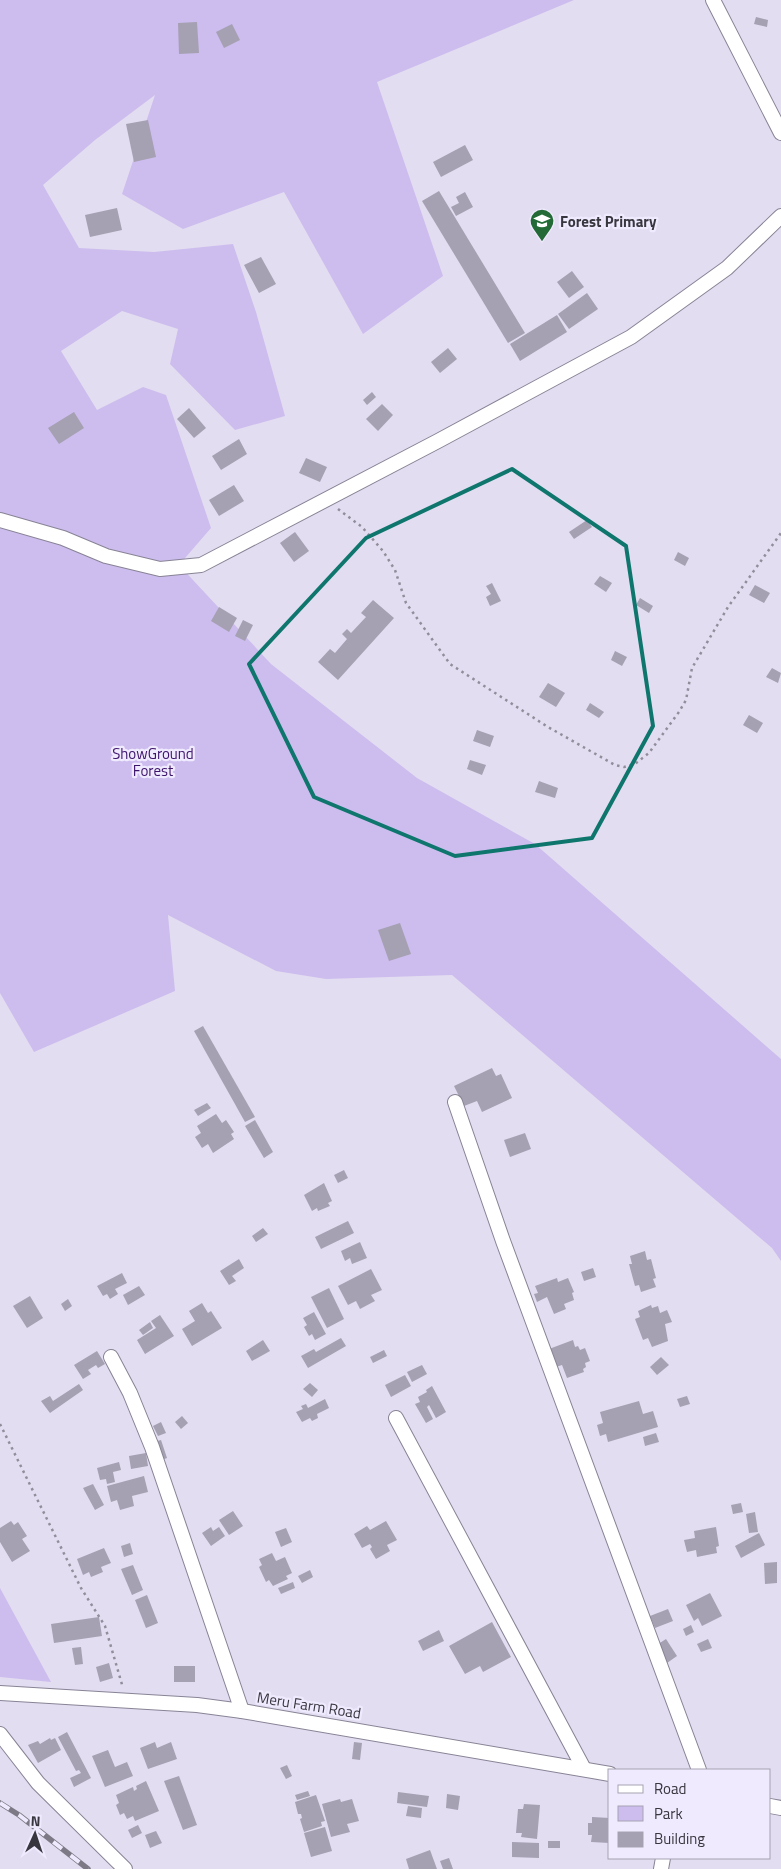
<svg xmlns="http://www.w3.org/2000/svg" width="781" height="1869" viewBox="0 0 781 1869" font-family="'Titillium Web',sans-serif">
	<style>
		.green { fill: #cdbdee }
		.building { fill: #a5a0b2 }
		.lines { fill: none; stroke-linecap: round; stroke-linejoin: round }
		.minor-casing { stroke: #888395; stroke-width: 16 }
		.path { stroke: #918d9b; stroke-width: 2.5; stroke-dasharray: 2.5 4; stroke-linecap: butt }
		.minor { stroke: #fff; stroke-width: 14 }
		.rail-casing { stroke: #7d7a86; stroke-width: 5.5 }
		.rail { stroke: #f0eafe; stroke-width: 4; stroke-dasharray: 11; stroke-linecap: butt }
		.marked { fill: none; stroke: #0f766e; stroke-width: 4; stroke-linejoin: round }
		.labels { text-anchor: middle; dominant-baseline: central; stroke-width: 4.5; stroke-linejoin: round; paint-order: stroke }
		.poi-label { font-size: 15px; font-weight: bold; fill: #38363e; stroke: #f0eafe; text-anchor: start }
		.park-label { font-size: 15px; fill: #3d146b; stroke: #f0eafe }
		.street-label { font-size: 15px; fill: #38363e; stroke: #f0eafe }
	</style>
	<rect width="100%" height="100%" fill="#e3ddf1"/>
	<!-- green -->
	<g class="green">
		<path d="M0 0H574L377 82 443 276 363 334 284 192 183 229 122 194 155 95 95 140 43 185 79 248 154 252 233 244 256 312 285 416 235 430 170 364 178 329 122 311 61 351 97 410 143 387 166 395 211 528 179 565 271 664 417 778 535 844 781 1059V1261L772 1248 452 975 326 979 276 971 168 915 175 991 34 1052 0 993Z"/>
		<path d="M0 1588 51 1682 0 1677Z"/>
	</g>
	<!-- building -->
	<g class="building">
		<path d="M756 17 768 20 767 27 754 24Z"/>
		<path d="M197 22 199 53 179 54 178 23Z"/>
		<path d="M232 24 240 40 224 48 216 32Z"/>
		<path d="M148 120 156 157 134 162 126 124Z"/>
		<path d="M465 145 473 160 441 177 433 162Z"/>
		<path d="M439 191 525 333 508 343 422 201Z"/>
		<path d="M465 192 473 207 456 216 451 207 459 203 456 197Z"/>
		<path d="M117 208 122 230 90 237 85 215Z"/>
		<path d="M261 257 276 284 259 293 244 265Z"/>
		<path d="M572 271 584 287 569 298 557 282Z"/>
		<path d="M587 293 598 309 569 329 558 314Z"/>
		<path d="M557 315 567 332 520 361 510 344Z"/>
		<path d="M448 348 457 359 440 373 431 362Z"/>
		<path d="M372 392 376 397 367 405 363 400Z"/>
		<path d="M382 404 393 415 378 431 366 419Z"/>
		<path d="M189 408 206 428 194 438 177 419Z"/>
		<path d="M74 412 84 428 59 444 48 428Z"/>
		<path d="M239 439 247 454 221 470 212 456Z"/>
		<path d="M306 458 327 467 320 482 299 473Z"/>
		<path d="M234 485 244 501 219 516 209 500Z"/>
		<path d="M587 520 592 527 574 539 569 532Z"/>
		<path d="M295 532 309 551 294 562 280 543Z"/>
		<path d="M678 552 689 558 685 566 674 560Z"/>
		<path d="M600 576 612 583 606 592 594 584Z"/>
		<path d="M492 583 501 601 490 606 486 597 491 594 486 586Z"/>
		<path d="M755 585 770 593 764 603 749 595Z"/>
		<path d="M640 598 653 606 649 613 636 605Z"/>
		<path d="M373 600 394 618 338 680 318 662 330 649 335 653 347 639 342 634 347 629 351 633 366 617 361 613Z"/>
		<path d="M219 607 237 618 229 632 211 621Z"/>
		<path d="M243 620 253 625 245 641 235 636Z"/>
		<path d="M615 651 627 657 622 666 611 660Z"/>
		<path d="M772 668 781 673 778 683 766 677Z"/>
		<path d="M548 683 565 693 556 707 539 697Z"/>
		<path d="M590 703 604 712 599 718 586 710Z"/>
		<path d="M749 715 763 723 757 733 743 725Z"/>
		<path d="M477 730 494 736 490 747 473 741Z"/>
		<path d="M470 760 486 765 482 775 467 769Z"/>
		<path d="M539 781 558 788 555 798 535 792Z"/>
		<path d="M400 923 411 954 389 961 378 930Z"/>
		<path d="M203 1026 255 1117 245 1122 194 1031Z"/>
		<path d="M492 1068 496 1076 501 1074 512 1098 482 1112 477 1101 464 1106 454 1086Z"/>
		<path d="M207 1103 211 1108 198 1116 194 1110Z"/>
		<path d="M216 1114 222 1123 226 1120 234 1132 231 1134 234 1139 213 1153 208 1144 202 1148 195 1137 201 1133 197 1126Z"/>
		<path d="M255 1120 273 1152 264 1158 245 1126Z"/>
		<path d="M525 1133 531 1149 510 1157 504 1140Z"/>
		<path d="M344 1170 348 1178 338 1183 334 1175Z"/>
		<path d="M324 1183 332 1201 328 1203 330 1206 318 1211 317 1208 312 1211 304 1195Z"/>
		<path d="M348 1221 354 1233 321 1249 315 1237Z"/>
		<path d="M263 1228 268 1234 256 1242 252 1236Z"/>
		<path d="M360 1242 367 1258 352 1264 350 1258 345 1261 341 1251Z"/>
		<path d="M645 1251 647 1260 651 1259 656 1278 653 1279 656 1287 641 1292 639 1285 635 1286 629 1264H632L630 1256Z"/>
		<path d="M239 1259 244 1268 232 1276 236 1281 229 1285 220 1271Z"/>
		<path d="M593 1268 596 1277 584 1281 581 1272Z"/>
		<path d="M371 1269 382 1290 371 1295 375 1301 360 1309 356 1301 348 1305 338 1286Z"/>
		<path d="M122 1273 127 1283 115 1289 118 1294 110 1299 107 1294 103 1296 97 1286Z"/>
		<path d="M557 1278 558 1282 568 1278 574 1292 572 1293 574 1300 564 1304 566 1309 554 1314 547 1297 537 1302 534 1294 538 1293 535 1286Z"/>
		<path d="M139 1286 145 1295 128 1305 123 1295Z"/>
		<path d="M329 1288 344 1319 327 1328 311 1297Z"/>
		<path d="M30 1296 43 1318 27 1328 13 1306Z"/>
		<path d="M68 1299 72 1306 65 1311 61 1304Z"/>
		<path d="M202 1303 208 1313 211 1311 222 1328 192 1346 182 1329 195 1321 189 1311Z"/>
		<path d="M651 1305 652 1308 658 1306 660 1313 667 1310 672 1322 665 1324 668 1341 652 1347 648 1338 643 1340 635 1319 640 1317 638 1311Z"/>
		<path d="M314 1312 326 1334 315 1340 312 1334 309 1336 304 1327 307 1325 303 1318Z"/>
		<path d="M160 1315 174 1336 145 1354 137 1340 156 1328 151 1321Z"/>
		<path d="M150 1322 153 1328 143 1335 139 1330Z"/>
		<path d="M341 1338 346 1346 308 1368 301 1356 314 1349 316 1352Z"/>
		<path d="M263 1340 270 1351 252 1361 246 1351Z"/>
		<path d="M573 1340 575 1347 578 1346 580 1350 585 1348 590 1361 585 1363 586 1367 583 1369 584 1372 567 1378 562 1365 556 1367 549 1349Z"/>
		<path d="M384 1350 387 1356 373 1363 370 1357Z"/>
		<path d="M97 1351 105 1364 98 1368 96 1365 88 1370 91 1374 83 1379 74 1365Z"/>
		<path d="M661 1357 669 1365 657 1375 650 1367Z"/>
		<path d="M422 1365 427 1374 412 1382 407 1372Z"/>
		<path d="M405 1375 411 1386 391 1397 385 1385Z"/>
		<path d="M310 1383 318 1390 312 1397 303 1389Z"/>
		<path d="M79 1384 83 1390 50 1413 41 1401 50 1396 53 1401Z"/>
		<path d="M432 1386 446 1412 436 1418 429 1405 427 1407 433 1419 426 1423 415 1404 420 1402 418 1397 427 1392 426 1390Z"/>
		<path d="M687 1396 690 1404 680 1407 677 1399Z"/>
		<path d="M325 1399 329 1408 317 1414 318 1418 312 1421 310 1418 302 1422 296 1412 303 1409 301 1406 306 1404 308 1408Z"/>
		<path d="M639 1401 643 1414 653 1411 658 1427 608 1442 606 1434 600 1436 597 1425 603 1423 600 1412Z"/>
		<path d="M182 1416 188 1423 181 1429 175 1422Z"/>
		<path d="M161 1422 166 1433 158 1436 153 1426Z"/>
		<path d="M656 1433 659 1442 645 1446 643 1437Z"/>
		<path d="M161 1440 167 1458 159 1461 153 1442Z"/>
		<path d="M146 1453 148 1466 131 1469 129 1456Z"/>
		<path d="M119 1462 121 1470 113 1472 115 1482 107 1484 106 1479 100 1480 97 1468Z"/>
		<path d="M144 1476 148 1492 132 1496 134 1506 120 1510 117 1500 111 1502 107 1486Z"/>
		<path d="M93 1484 104 1505 95 1510 83 1488Z"/>
		<path d="M741 1503 743 1512 733 1514 731 1505Z"/>
		<path d="M233 1511 243 1526 229 1535 219 1520Z"/>
		<path d="M755 1512 758 1532 749 1533 746 1514Z"/>
		<path d="M11 1521 14 1525 18 1522 27 1536 22 1539 30 1551 12 1562 0 1542V1528Z"/>
		<path d="M386 1521 397 1540 387 1545 390 1551 376 1559 370 1549 372 1547 370 1544 362 1548 354 1534 367 1526 370 1530Z"/>
		<path d="M211 1527 213 1531 219 1527 225 1536 211 1546 202 1533Z"/>
		<path d="M716 1527 719 1546 716 1547 717 1553 697 1557 696 1550 687 1552 684 1540 695 1538 694 1531Z"/>
		<path d="M286 1528 292 1542 281 1547 275 1532Z"/>
		<path d="M759 1533 765 1545 741 1558 735 1546Z"/>
		<path d="M130 1543 133 1554 124 1557 121 1546Z"/>
		<path d="M104 1548 111 1563 101 1567 103 1572 91 1577 89 1572 83 1575 77 1559Z"/>
		<path d="M272 1553 276 1561 285 1557 292 1573 286 1576 288 1579 273 1586 269 1580 266 1582 259 1567 262 1565 259 1559Z"/>
		<path d="M777 1562V1583L765 1584 764 1563Z"/>
		<path d="M133 1565 143 1590 132 1595 121 1569Z"/>
		<path d="M310 1570 313 1577 302 1583 298 1576Z"/>
		<path d="M293 1582 295 1588 281 1594 278 1588Z"/>
		<path d="M710 1593 722 1616 702 1626 698 1618 694 1621 686 1605Z"/>
		<path d="M147 1595 158 1623 146 1628 135 1600Z"/>
		<path d="M668 1609 673 1621 655 1628 650 1616Z"/>
		<path d="M99 1617 102 1636 54 1643 51 1624Z"/>
		<path d="M492 1622 511 1657 483 1672 480 1666 465 1674 449 1646Z"/>
		<path d="M691 1625 694 1632 686 1636 683 1629Z"/>
		<path d="M439 1630 444 1641 423 1651 418 1641Z"/>
		<path d="M666 1639 677 1656 667 1663 655 1646Z"/>
		<path d="M708 1639 712 1648 701 1652 697 1644Z"/>
		<path d="M81 1647 83 1664 75 1665 72 1648Z"/>
		<path d="M109 1663 113 1678 100 1682 96 1667Z"/>
		<rect x="174" y="1666" width="21" height="16"/>
		<path d="M67 1732 91 1778 74 1787 70 1778 81 1773 79 1770 76 1771 58 1737Z"/>
		<path d="M50 1738 51 1740 55 1738 61 1750 38 1763 28 1745 38 1741 40 1744Z"/>
		<path d="M155 1742 157 1748 171 1742 177 1759 148 1769 140 1748Z"/>
		<path d="M354 1742 362 1743 360 1760 352 1759Z"/>
		<path d="M108 1750 115 1767 127 1762 133 1776 105 1787 92 1756Z"/>
		<path d="M287 1765 292 1776 286 1779 280 1768Z"/>
		<path d="M179 1776 197 1825 183 1830 164 1781Z"/>
		<path d="M146 1781 159 1811 135 1821 133 1816 127 1819 124 1813 120 1815 116 1805 119 1803 116 1795 133 1787 134 1791 137 1789 136 1786Z"/>
		<path d="M308 1791 310 1796 297 1800 295 1795Z"/>
		<path d="M398 1792 429 1796 427 1807 397 1803Z"/>
		<path d="M447 1794 460 1796 458 1810 446 1808Z"/>
		<path d="M316 1795 325 1821 321 1822 322 1826 304 1832 300 1819 302 1818 301 1814H298L295 1802Z"/>
		<path d="M340 1799 341 1802 352 1799 359 1821 347 1824 350 1832 331 1837 322 1804Z"/>
		<path d="M524 1804 540 1805 537 1839 521 1837 522 1833H516L518 1809H523Z"/>
		<path d="M408 1806 422 1808 421 1818 406 1816Z"/>
		<path d="M592 1817 610 1818V1843L591 1842 592 1835H588V1823H592Z"/>
		<path d="M138 1825 142 1833 132 1838 128 1830Z"/>
		<path d="M325 1827 332 1851 311 1857 304 1833Z"/>
		<path d="M156 1831 162 1843 150 1848 145 1835Z"/>
		<rect x="548" y="1841" width="12" height="7"/>
		<path d="M512 1842 539 1843V1858L512 1857Z"/>
		<path d="M430 1850 437 1869H409L406 1859Z"/>
		<path d="M449 1858 453 1869H443L440 1861Z"/>
	</g>
	<g class="lines">
		<defs>
			<g id="minor">
				<path d="M713 0 781 133"/>
				<path d="M0 520 63 538 106 556 160 569 201 565 438 441 631 337 727 268 781 216"/>
				<path d="M455 1102 503 1241 699 1770"/>
				<path d="M111 1357 130 1393 152 1447 242 1711"/>
				<path d="M396 1418 583 1767"/>
				<path d="M0 1693 197 1705 242 1711 610 1774"/>
				<path d="M0 1734 38 1783 125 1869"/>
				<path d="M770 1806 781 1808"/>
				<path d="M661 1869 663 1858"/>
			</g>
		</defs>
		<!-- minor casing -->
		<use href="#minor" class="minor-casing"/>
		<!-- path -->
		<g class="path">
			<path d="M338 509 362 527 383 551 395 570 406 603 450 664 548 727 615 765 624 767 635 764 649 753 679 712 686 700 692 668 728 607 781 533"/>
			<path d="M0 1424 81 1588 105 1626 123 1688"/>
		</g>
		<!-- minor -->
		<use href="#minor" class="minor"/>
		<defs>
			<path id="rail" d="M0 1803 19 1815 88 1869"/>
		</defs>
		<!-- rail casing -->
		<use href="#rail" class="rail-casing"/>
		<!-- rail -->
		<use href="#rail" class="rail"/>
	</g>
	<!-- marked area -->
	<path class="marked" d="M512 469 626 546 653 726 592 838 455 856 314 797 249 664 366 538Z"/>
	<!-- icons -->
	<defs>
		<symbol id="school-pin" viewBox="-11 -11 22 30"><path d="M0 17L-7.5 6A9.5 9.5 0 1 1 7.5 6Z" fill="#236a37" stroke="#f0eafe"/><path d="M0-5L7-2L0 1L-7-2ZM-4 1L0 2.5L4 1V4Q0 6-4 4Z" fill="#fff"/></symbol>
	</defs>
	<g fill-rule="evenodd">
		<use href="#school-pin" x="528" y="207" width="28" height="38"/>
	</g>
	<g class="labels">
		<!-- poi labels -->
		<g class="poi-label">
			<text x="560" y="221">Forest Primary</text>
		</g>
		<!-- park labels -->
		<g class="park-label">
			<text x="153" y="753">ShowGround<tspan x="153" dy="17">Forest</tspan></text>
		</g>
		<!-- street labels -->
		<g class="street-label">
			<text transform="translate(309 1705) rotate(9)">Meru Farm Road</text>
		</g>
	</g>
	<!-- legend -->
	<rect x="608" y="1769" width="162" height="90" fill="#f0eafe" stroke="#a6a2b1"/>
	<rect x="618" y="1785" width="25" height="8" fill="#ffffff" stroke="#a6a2b1"/>
	<text x="654" y="1794" font-size="15" fill="#38363e">Road</text>
	<rect x="618" y="1806" width="25" height="15" fill="#cdbdee" stroke="#a6a2b1"/>
	<text x="654" y="1819" font-size="15" fill="#38363e">Park</text>
	<rect x="618" y="1832" width="25" height="15" fill="#a5a0b2" stroke="#a6a2b1"/>
	<text x="654" y="1844" font-size="15" fill="#38363e">Building</text>
	<!-- north arrow -->
	<g transform="translate(35 1834) rotate(3)" stroke="#f0eafe" stroke-width="4" paint-order="stroke">
	<path d="M0-4L9 19L0 12L-9 19Z" fill="#38363e"/>
	<text y="-8" font-size="14" font-weight="bold" text-anchor="middle" fill="#38363e">N</text>
	</g>
</svg>
